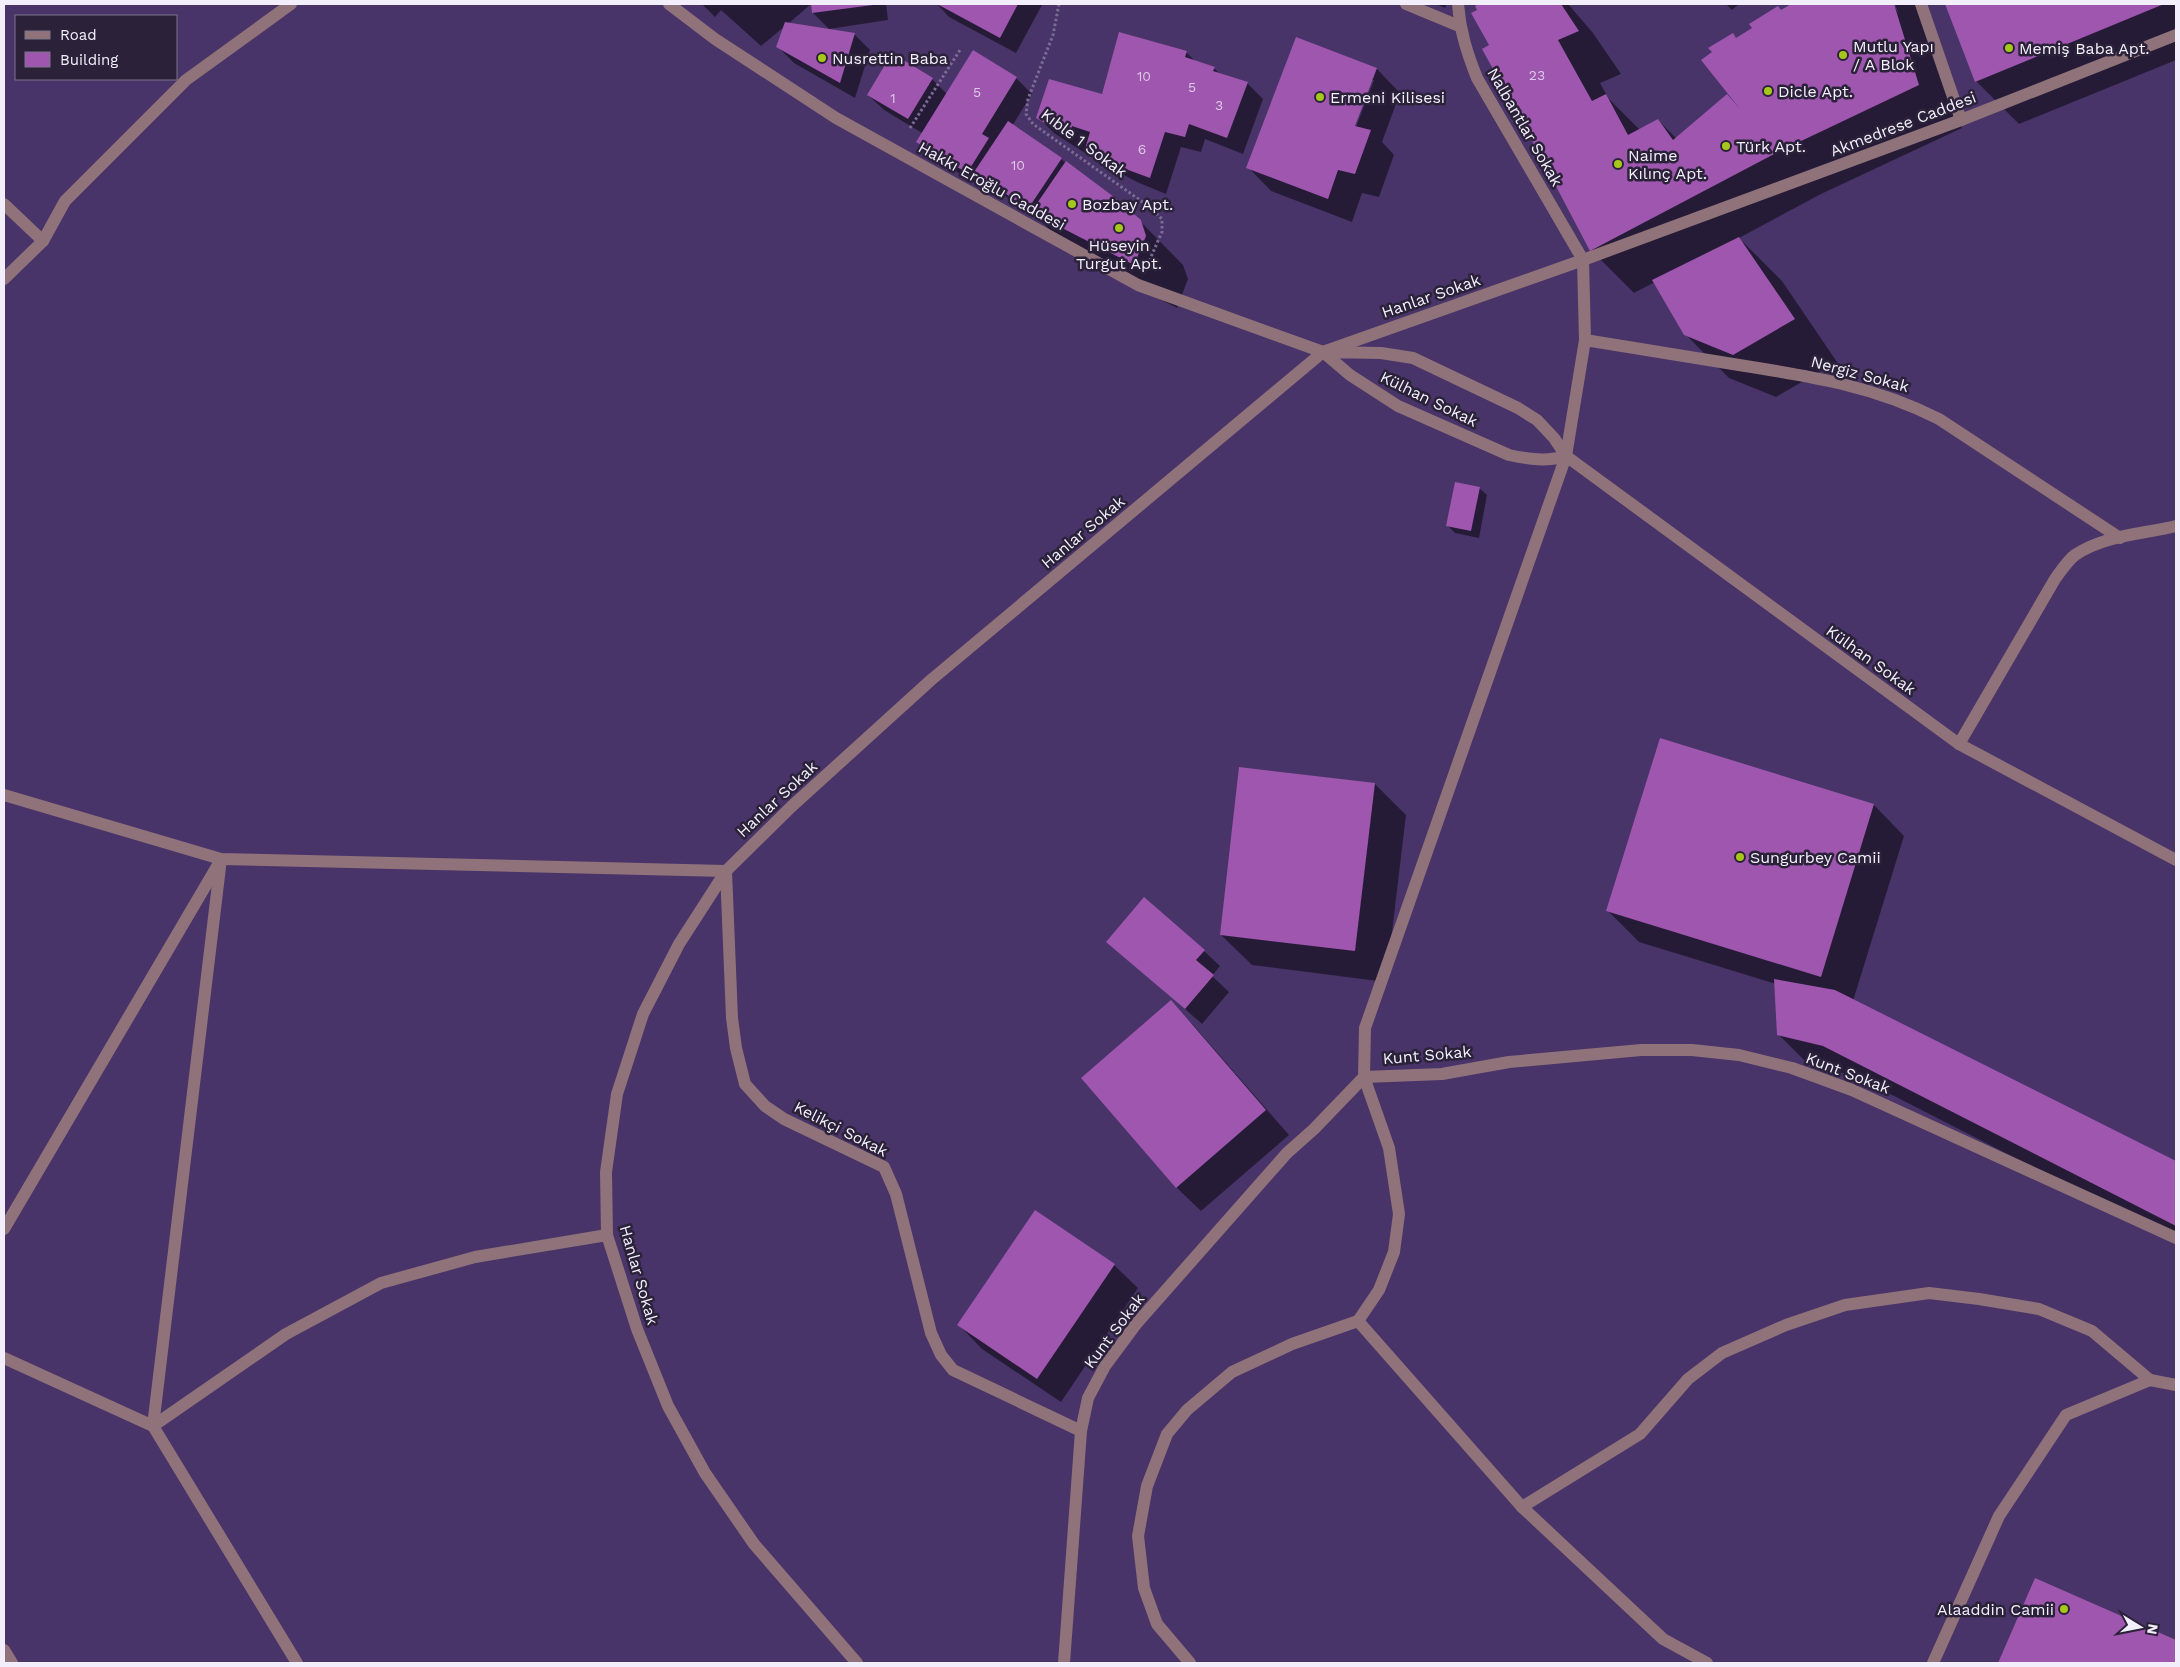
<svg xmlns="http://www.w3.org/2000/svg" width="2180" height="1667" viewBox="0 0 2180 1667" font-family="'Work Sans',sans-serif">
	<style>
		.shadow { fill: #0007; fill-rule: evenodd }
		.building { fill: #9e56ae }
		.lines { fill: none; stroke-linecap: round; stroke-linejoin: round }
		.path { stroke: #7b6c94; stroke-width: 3; stroke-dasharray: 2.5 2.5; stroke-linecap: butt }
		.minor { stroke: #90727a; stroke-width: 12 }
		.poi-dot { fill: #a8c71c; stroke: #2b223a; stroke-width: 2 }
		.labels { text-anchor: middle; dominant-baseline: central; stroke-width: 5; stroke-linejoin: round; paint-order: stroke }
		.number-label { font-size: 14px; fill: #ddc8e8 }
		.poi-label { font-size: 16px; fill: #f2eefb; stroke: #2b223a; text-anchor: start }
		.street-label { font-size: 16px; fill: #f2eefb; stroke: #2b223a }
	</style>
	<rect width="100%" height="100%" fill="#483468"/>
	<!-- shadow -->
	<g class="shadow">
		<path d="M702 4H811L788 24 854 34 870 50 855 98 794 63 778 47 785 26 761 46 721 10 715 17Z"/>
		<path d="M812 4H886L888 20 829 29 813 13Z"/>
		<path d="M937 4H1041L1042 5 1016 53 949 17Z"/>
		<path d="M1436 4H1447L1445 8Z"/>
		<path d="M1482 4H1568L1593 33 1621 74 1600 83 1609 99 1640 130 1658 120 1677 139 1727 96 1739 108 1737 39 1794 4H1893L1899 15 1895 4H1923L1962 128 1821 194 1739 238 1782 281 1837 362 1776 397 1729 378 1685 334 1655 282 1634 293 1591 250 1491 45 1476 6Z"/>
		<path d="M1726 4H1739L1732 10Z"/>
		<path d="M1946 4H2176V60L2019 124 1976 81Z"/>
		<path d="M1296 39 1377 69 1400 93 1382 142 1394 155 1379 197 1362 193 1352 222 1271 191 1248 167ZM1372 80H1374L1354 132 1352 131Z"/>
		<path d="M1186 52 1196 62 1214 68 1221 75 1247 83 1263 99 1243 154 1205 139 1201 152 1181 147 1166 194 1137 182 1103 164 1086 148 1085 153 1054 133 1038 117 1103 96Z"/>
		<path d="M1016 78 1032 94 1012 126 1061 159 1140 221 1183 265 1188 279 1177 308 1075 255 1044 224 986 182 983 188 933 157 917 141 922 133 884 110 868 95 932 79 947 94Z"/>
		<path d="M1479 488 1487 495 1479 538 1455 533 1447 525Z"/>
		<path d="M1375 784 1406 815 1386 982 1252 965 1221 935Z"/>
		<path d="M1874 805 1904 836 1853 1001 2176 1162V1240L1855 1076 1809 1065 1778 1034 1776 984 1639 942 1608 911Z"/>
		<path d="M1108 941 1204 951 1220 966 1212 976 1229 992 1202 1024Z"/>
		<path d="M1170 1002 1194 1026 1289 1135 1201 1211 1177 1188 1083 1078Z"/>
		<path d="M1114 1265 1138 1288 1061 1402 982 1349 959 1325Z"/>
		<path d="M2036 1580 2176 1642V1663H1999Z"/>
	</g>
	<!-- building -->
	<g class="building">
		<path d="M811 4H872L873 5 812 13Z"/>
		<path d="M937 4H1018L1000 38Z"/>
		<path d="M1479 4H1561L1579 31 1558 40 1592 101 1606 94 1628 135 1658 119 1673 140 1727 94 1740 109 1701 60 1712 52 1708 48 1733 33 1736 38 1752 28 1749 24 1778 6 1781 10 1791 4H1894L1919 85 1778 152 1590 251 1528 133 1482 49 1489 45 1471 13 1477 10 1475 6Z"/>
		<path d="M1945 4H2164L1975 82Z"/>
		<path d="M785 22 855 33 840 83 776 47Z"/>
		<path d="M1119 32 1187 51 1185 57 1215 67 1213 71 1248 82 1227 138 1189 124 1185 137 1165 132 1150 178 1120 167 1085 149 1090 132 1072 126 1070 138 1036 118 1049 79 1102 94Z"/>
		<path d="M1296 37 1377 68 1355 126 1371 130 1355 174 1338 170 1328 199 1246 168Z"/>
		<path d="M973 50 1017 77 982 134 989 138 967 173 916 142Z"/>
		<path d="M892 53 933 78 908 119 867 95Z"/>
		<path d="M1008 121 1062 158 1028 209 974 172Z"/>
		<path d="M1066 161 1114 197 1141 220 1146 236 1134 265 1031 212Z"/>
		<path d="M1739 237 1795 319 1733 355 1684 335 1652 280Z"/>
		<path d="M1455 482 1480 487 1471 531 1446 526Z"/>
		<path d="M1660 738 1874 804 1821 977 1606 911Z"/>
		<path d="M1239 767 1375 783 1355 951 1220 935Z"/>
		<path d="M1144 897 1205 950 1196 960 1214 975 1185 1009 1106 942Z"/>
		<path d="M1774 979 1835 990 2176 1161V1226L1823 1046 1777 1035Z"/>
		<path d="M1171 1000 1266 1110 1176 1188 1081 1078Z"/>
		<path d="M1035 1210 1115 1264 1037 1379 957 1325Z"/>
		<path d="M2035 1578 2176 1640V1663H1998Z"/>
	</g>
	<g class="lines">
		<!-- path -->
		<g class="path">
			<path d="M1059 4 1053 35 1028 99 1026 114 1033 124 1151 208 1162 219V232L1150 259"/>
			<path d="M910 128 960 50"/>
		</g>
		<!-- minor -->
		<g class="minor">
			<path d="M669 4 715 39 836 118 1138 285 1323 352 1381 353 1413 358 1518 408 1537 420 1554 438 1566 456C1547 462 1528 459 1509 455L1398 406 1350 375 1323 352"/>
			<path d="M1406 4 1459 26"/>
			<path d="M1921 4 1961 120"/>
			<path d="M4 204 43 241"/>
			<path d="M4 279 43 241 65 201 186 80 291 4"/>
			<path d="M1585 340C1636 348 1688 357 1739 365 1810 376 1874 386 1939 419L2120 538"/>
			<path d="M1566 456 1959 744 2176 860"/>
			<path d="M1959 744 2055 579C2061 571 2068 560 2075 555 2104 535 2144 534 2176 526"/>
			<path d="M4 795 221 859 726 871 732 1018 736 1048 745 1084 765 1106 784 1119 884 1167 896 1194 931 1333 941 1355 953 1370 1081 1431"/>
			<path d="M221 859 153 1426 297 1663"/>
			<path d="M4 1229 219 863"/>
			<path d="M1358 1321 1522 1507 1640 1434 1688 1379 1722 1353 1786 1325 1845 1305 1929 1293 1979 1299 2039 1309 2092 1331 2150 1380"/>
			<path d="M4 1358 153 1426 286 1334 381 1283 475 1257 607 1235"/>
			<path d="M1522 1507 1663 1639 1707 1663"/>
			<path d="M4 1650 12 1663"/>
			<path d="M857 1663 754 1544 705 1473 668 1406 637 1329 607 1235 606 1172 617 1094 643 1014 679 944 726 871 791 807 931 680 1323 352 1583 260 1961 120 2176 35"/>
			<path d="M1064 1663 1081 1431 1088 1398 1105 1366 1137 1323 1287 1153 1314 1129 1364 1077 1442 1074 1509 1062 1641 1050H1692L1739 1055 1792 1068 1852 1090 2176 1238"/>
			<path d="M1190 1663 1157 1624 1144 1588 1138 1536 1147 1486 1167 1434 1187 1410 1232 1372 1292 1344 1358 1321 1379 1290 1394 1252 1399 1214 1389 1148 1364 1077 1365 1028 1566 456 1585 340 1583 260 1477 78C1467 53 1460 31 1458 4"/>
			<path d="M1933 1663 1999 1516 2066 1415 2150 1380 2176 1385"/>
		</g>
	</g>
	<!-- markers -->
	<g class="poi-dot">
		<circle cx="2009" cy="48" r="5"/>
		<circle cx="1843" cy="55" r="5"/>
		<circle cx="822" cy="58" r="5"/>
		<circle cx="1768" cy="91" r="5"/>
		<circle cx="1320" cy="97" r="5"/>
		<circle cx="1726" cy="146" r="5"/>
		<circle cx="1618" cy="164" r="5"/>
		<circle cx="1072" cy="204" r="5"/>
		<circle cx="1119" cy="228" r="5"/>
		<circle cx="1740" cy="857" r="5"/>
		<circle cx="2064" cy="1609" r="5"/>
	</g>
	<g class="labels">
		<!-- number labels -->
		<g class="number-label">
			<text x="1537" y="75">23</text>
			<text x="1144" y="76">10</text>
			<text x="1192" y="87">5</text>
			<text x="977" y="92">5</text>
			<text x="893" y="98">1</text>
			<text x="1219" y="105">3</text>
			<text x="1142" y="149">6</text>
			<text x="1018" y="165">10</text>
		</g>
		<!-- poi labels -->
		<g class="poi-label">
			<text x="1853" y="46">Mutlu Yapı<tspan x="1853" dy="18">/ A Blok</tspan></text>
			<text x="2019" y="48">Memiş Baba Apt.</text>
			<text x="832" y="58">Nusrettin Baba</text>
			<text x="1778" y="91">Dicle Apt.</text>
			<text x="1330" y="97">Ermeni Kilisesi</text>
			<text x="1736" y="146">Türk Apt.</text>
			<text x="1628" y="155">Naime<tspan x="1628" dy="18">Kılınç Apt.</tspan></text>
			<text x="1082" y="204">Bozbay Apt.</text>
			<text x="1119" y="245" text-anchor="middle">Hüseyin<tspan x="1119" dy="18">Turgut Apt.</tspan></text>
			<text x="1750" y="857">Sungurbey Camii</text>
			<text x="2054" y="1609" text-anchor="end">Alaaddin Camii</text>
		</g>
		<!-- street labels -->
		<g class="street-label">
			<text transform="translate(1903 124) rotate(-21)">Akmedrese Caddesi</text>
			<text transform="translate(1525 127) rotate(60)">Nalbantlar Sokak</text>
			<text transform="translate(1084 143) rotate(37)">Kıble 1 Sokak</text>
			<text transform="translate(992 186) rotate(29)">Hakkı Eroğlu Caddesi</text>
			<text transform="translate(1431 296) rotate(-19)">Hanlar Sokak</text>
			<text transform="translate(1860 374) rotate(15)">Nergiz Sokak</text>
			<text transform="translate(1429 399) rotate(26)">Külhan Sokak</text>
			<text transform="translate(1083 532) rotate(-40)">Hanlar Sokak</text>
			<text transform="translate(1871 660) rotate(36)">Külhan Sokak</text>
			<text transform="translate(777 799) rotate(-43)">Hanlar Sokak</text>
			<text transform="translate(1427 1055) rotate(-5)">Kunt Sokak</text>
			<text transform="translate(1848 1073) rotate(21)">Kunt Sokak</text>
			<text transform="translate(841 1129) rotate(27)">Kelikçi Sokak</text>
			<text transform="translate(639 1275) rotate(74)">Hanlar Sokak</text>
			<text transform="translate(1114 1331) rotate(-53)">Kunt Sokak</text>
		</g>
	</g>
	<!-- border -->
	<rect width="2180" height="1667" fill="none" stroke="#f2eefb" stroke-width="10"/>
	<!-- legend -->
	<rect x="15" y="15" width="162" height="65" fill="#2b223a" stroke="#7b7487"/>
	<rect x="25" y="31" width="25" height="8" fill="#90727a" stroke="#7b7487"/>
	<text x="60" y="40" font-size="15" fill="#f2eefb">Road</text>
	<rect x="25" y="52" width="25" height="15" fill="#9e56ae" stroke="#7b7487"/>
	<text x="60" y="65" font-size="15" fill="#f2eefb">Building</text>
	<!-- north arrow -->
	<g transform="translate(2140 1627) rotate(100)" stroke="#2b223a" stroke-width="4" paint-order="stroke">
	<path d="M0-4L9 19L0 12L-9 19Z" fill="#f2eefb"/>
	<text y="-8" font-size="14" font-weight="bold" text-anchor="middle" fill="#f2eefb">N</text>
	</g>
</svg>
